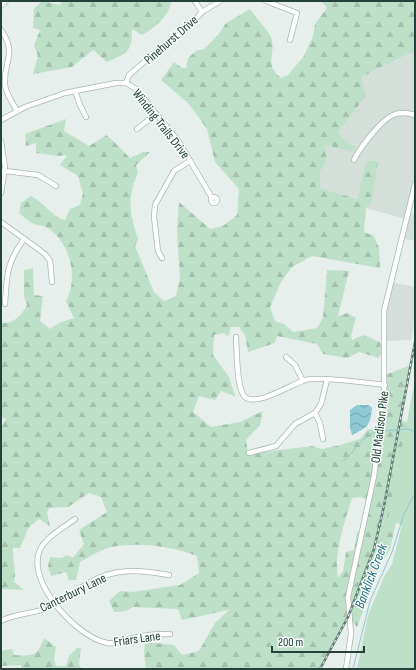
<svg xmlns="http://www.w3.org/2000/svg" width="416" height="670" viewBox="0 0 416 670" font-family="'Sofia Sans Condensed',sans-serif">
	<style>
		.built { fill: #d4dfda }
		.forest { fill: url(#forest-firs); fill-rule: evenodd }
		.park { fill: #bfe0c8 }
		.water { fill: url(#water-waves) }
		.lines { fill: none; stroke-linecap: round; stroke-linejoin: round }
		.stream { stroke: #8ec9d4; stroke-width: 1 }
		.minor-casing { stroke: #a8b8b2; stroke-width: 6 }
		.minor { stroke: #fff; stroke-width: 4.5 }
		.rail-casing { stroke: #5f7d75; stroke-width: 2.5 }
		.rail { stroke: #f7fbf9; stroke-width: 1; stroke-dasharray: 3; stroke-linecap: butt }
		.labels { text-anchor: middle; dominant-baseline: central; stroke-width: 3; stroke-linejoin: round; paint-order: stroke }
		.street-label { font-size: 13px; fill: #24423a; stroke: #f7fbf9 }
		.water-label { font-size: 14px; font-style: italic; fill: #1c6f80; stroke: #f7fbf9 }
	</style>
	<defs>
		<pattern id="forest-firs" width="22" height="20" patternUnits="userSpaceOnUse"><rect width="22" height="20" fill="#bfe0c8"/><path d="M5 1l3.5 6h-7zM16 11l3.5 6h-7z" fill="#a4c1ad"/></pattern>
		<pattern id="water-waves" width="16" height="10" patternUnits="userSpaceOnUse"><rect width="16" height="10" fill="#8ec9d4"/><path d="M0 5q4-4 8 0t8 0" fill="none" stroke="#74a5ad"/></pattern>
	</defs>
	<rect width="100%" height="100%" fill="#e6efeb"/>
	<!-- built -->
	<g class="built">
		<path d="M415 51V184L408 212 415 213V241L401 238 406 219 366 208 372 200 366 161 357 199 320 188V172L327 161 324 145 353 151 355 147 346 142 338 132 366 96 361 77Z"/>
		<path d="M390 282 415 287V320L411 340 384 341V325Z"/>
	</g>
	<!-- forest -->
	<g class="forest">
		<path d="M42 1 60 5 62 1H172C167 18 157 26 142 35L132 29C132 52 128 53 107 62L93 50 72 67 33 74 38 56 34 45 40 30 33 28 34 9Z"/>
		<path d="M321 1H413L415 6V51L361 77 366 96 338 132 346 142 356 147 353 152 325 145 327 161 320 172V188L357 199 366 161H378L372 201 366 208 364 232 374 236 379 248 380 268 312 256 292 267 281 282 270 307 275 321 284 324 293 332 317 328 323 318 327 270 349 271 338 316 347 313 356 318 351 336 352 340 363 335 380 342 382 351 379 358 359 352 347 358 323 354 317 344 277 336 275 343 248 352 245 335 239 327H231L228 337 224 333 214 335 213 355 229 377 235 396 221 391 215 400 199 396 193 412 211 427 240 422 263 411 260 425 246 440 248 454 312 446 322 449 340 445 360 439 368 429H380L385 375 411 365 400 420 407 422 399 509 390 549 380 565 357 627 348 617 320 669H146L144 654 145 642 174 645 182 655 199 651 215 623 229 610 182 620 178 609 133 607 126 611 114 612 109 601 120 591 132 592 180 585 199 573 197 556C171 546 139 542 111 547 100 550 89 557 80 562L76 580H69L66 572 51 576 48 567 50 557 61 558 67 555 73 558 84 544 79 530 107 512 101 497 89 493 68 507 49 508 47 513 50 526 39 519 29 527 20 548H13C12 560 17 570 14 582L24 590 1 589V429L6 419 1 417V323C14 324 21 316 27 305L24 296V270L33 268 34 295 43 296 40 321 50 329 59 323 74 318 66 301C79 277 70 241 46 227 43 225 38 226 34 224 29 222 24 217 19 213L21 203 31 196C45 203 52 217 65 220L70 209 80 205 83 193 78 176 60 165 67 155 58 156 36 153V143L26 146 25 134 66 119 64 131 89 146 107 135 130 158 143 152H150L136 165 138 172C127 199 129 211 138 239L135 246 154 292 164 301 176 296 180 278 177 231 179 202 210 229 223 226 237 215 239 189 215 162 207 129 189 104 161 80 174 62 182 68H186L188 58 196 51 204 49 218 35 226 23 250 9C255 17 267 29 271 37 277 54 263 64 281 78L288 75 304 56 313 36 315 24 327 8ZM361 497 369 502 362 532H357L354 550 346 552 343 571 338 578C334 551 344 524 352 498Z"/>
		<path d="M44 638 56 647 54 659 56 666H66L69 656 77 648H81L79 664 82 669H21V665L1 666V651L12 649 14 655C33 656 37 657 44 638Z"/>
	</g>
	<!-- park -->
	<path class="park" d="M415 380V669H357L368 615 384 577 392 564 402 525 388 520Z"/>
	<!-- water -->
	<path class="water" d="M357 405H369L372 408C370 426 368 427 352 435L350 428V410Z"/>
	<g class="lines">
		<!-- stream -->
		<g class="stream">
			<path d="M381 431 408 429 415 432"/>
			<path d="M343 461C356 451 361 436 378 431"/>
			<path d="M353 669 370 601 392 552 404 514 415 493"/>
		</g>
		<defs>
			<g id="minor">
				<path d="M195 1 202 12"/>
				<path d="M266 1 297 13 290 40"/>
				<path d="M1 6 6 1"/>
				<path d="M1 30C18 54 3 61 5 85 6 94 13 103 17 111"/>
				<path d="M126 83 129 75 170 40 185 31 202 12 220 1"/>
				<path d="M75 91 80 105 86 117"/>
				<path d="M1 120 25 107 65 93 116 83H126L136 89 179 142 212 198"/>
				<path d="M137 129 156 114"/>
				<path d="M1 141 5 167 1 193"/>
				<path d="M354 160C359 149 381 120 393 115 400 112 408 113 415 115"/>
				<path d="M5 171 38 175 56 186"/>
				<circle cx="214" cy="200" r="3"/>
				<path d="M1 222 45 254 50 261 52 282"/>
				<path d="M162 258 158 251 154 217 155 205 174 171 190 161"/>
				<path d="M5 304C7 275 6 264 24 239"/>
				<path d="M236 337C237 349 236 389 245 397 257 407 292 384 305 380 318 376 368 383 385 385"/>
				<path d="M286 357 295 365 303 381"/>
				<path d="M315 413 320 423 323 439"/>
				<path d="M249 453 276 446 295 424 315 413 321 404 327 380"/>
				<path d="M75 519C63 528 44 538 39 552 28 584 77 637 107 643 119 645 130 637 142 636 151 634 161 634 170 634"/>
				<path d="M1 621C15 613 33 614 48 608 62 602 74 592 87 584 114 567 140 570 169 575"/>
				<path d="M346 669 351 634 348 597 374 476 384 395V311L415 184"/>
			</g>
		</defs>
		<!-- minor casing -->
		<use href="#minor" class="minor-casing"/>
		<!-- minor -->
		<use href="#minor" class="minor"/>
		<defs>
			<path id="rail" d="M320 669 348 617 374 549 384 506 415 342"/>
		</defs>
		<!-- rail casing -->
		<use href="#rail" class="rail-casing"/>
		<!-- rail -->
		<use href="#rail" class="rail"/>
	</g>
	<g class="labels">
		<!-- street labels -->
		<g class="street-label">
			<text transform="translate(171 40) rotate(-41)">Pinehurst Drive</text>
			<text transform="translate(161 124) rotate(52)">Winding Trails Drive</text>
			<text transform="translate(380 427) rotate(-83)">Old Madison Pike</text>
			<text transform="translate(73 593) rotate(-26)">Canterbury Lane</text>
			<text transform="translate(137 639) rotate(-8)">Friars Lane</text>
		</g>
		<!-- water labels -->
		<g class="water-label">
			<text transform="translate(371 576) rotate(-69)">Banklick Creek</text>
		</g>
	</g>
	<!-- border -->
	<rect width="416" height="670" fill="none" stroke="#24423a" stroke-width="4"/>
	<!-- scale -->
	<path d="M272 646v6h92v-6" fill="none" stroke="#24423a" stroke-width="2"/>
	<text x="278" y="646" font-size="12" fill="#24423a" stroke="#f7fbf9" stroke-width="3" paint-order="stroke">200 m</text>
</svg>
